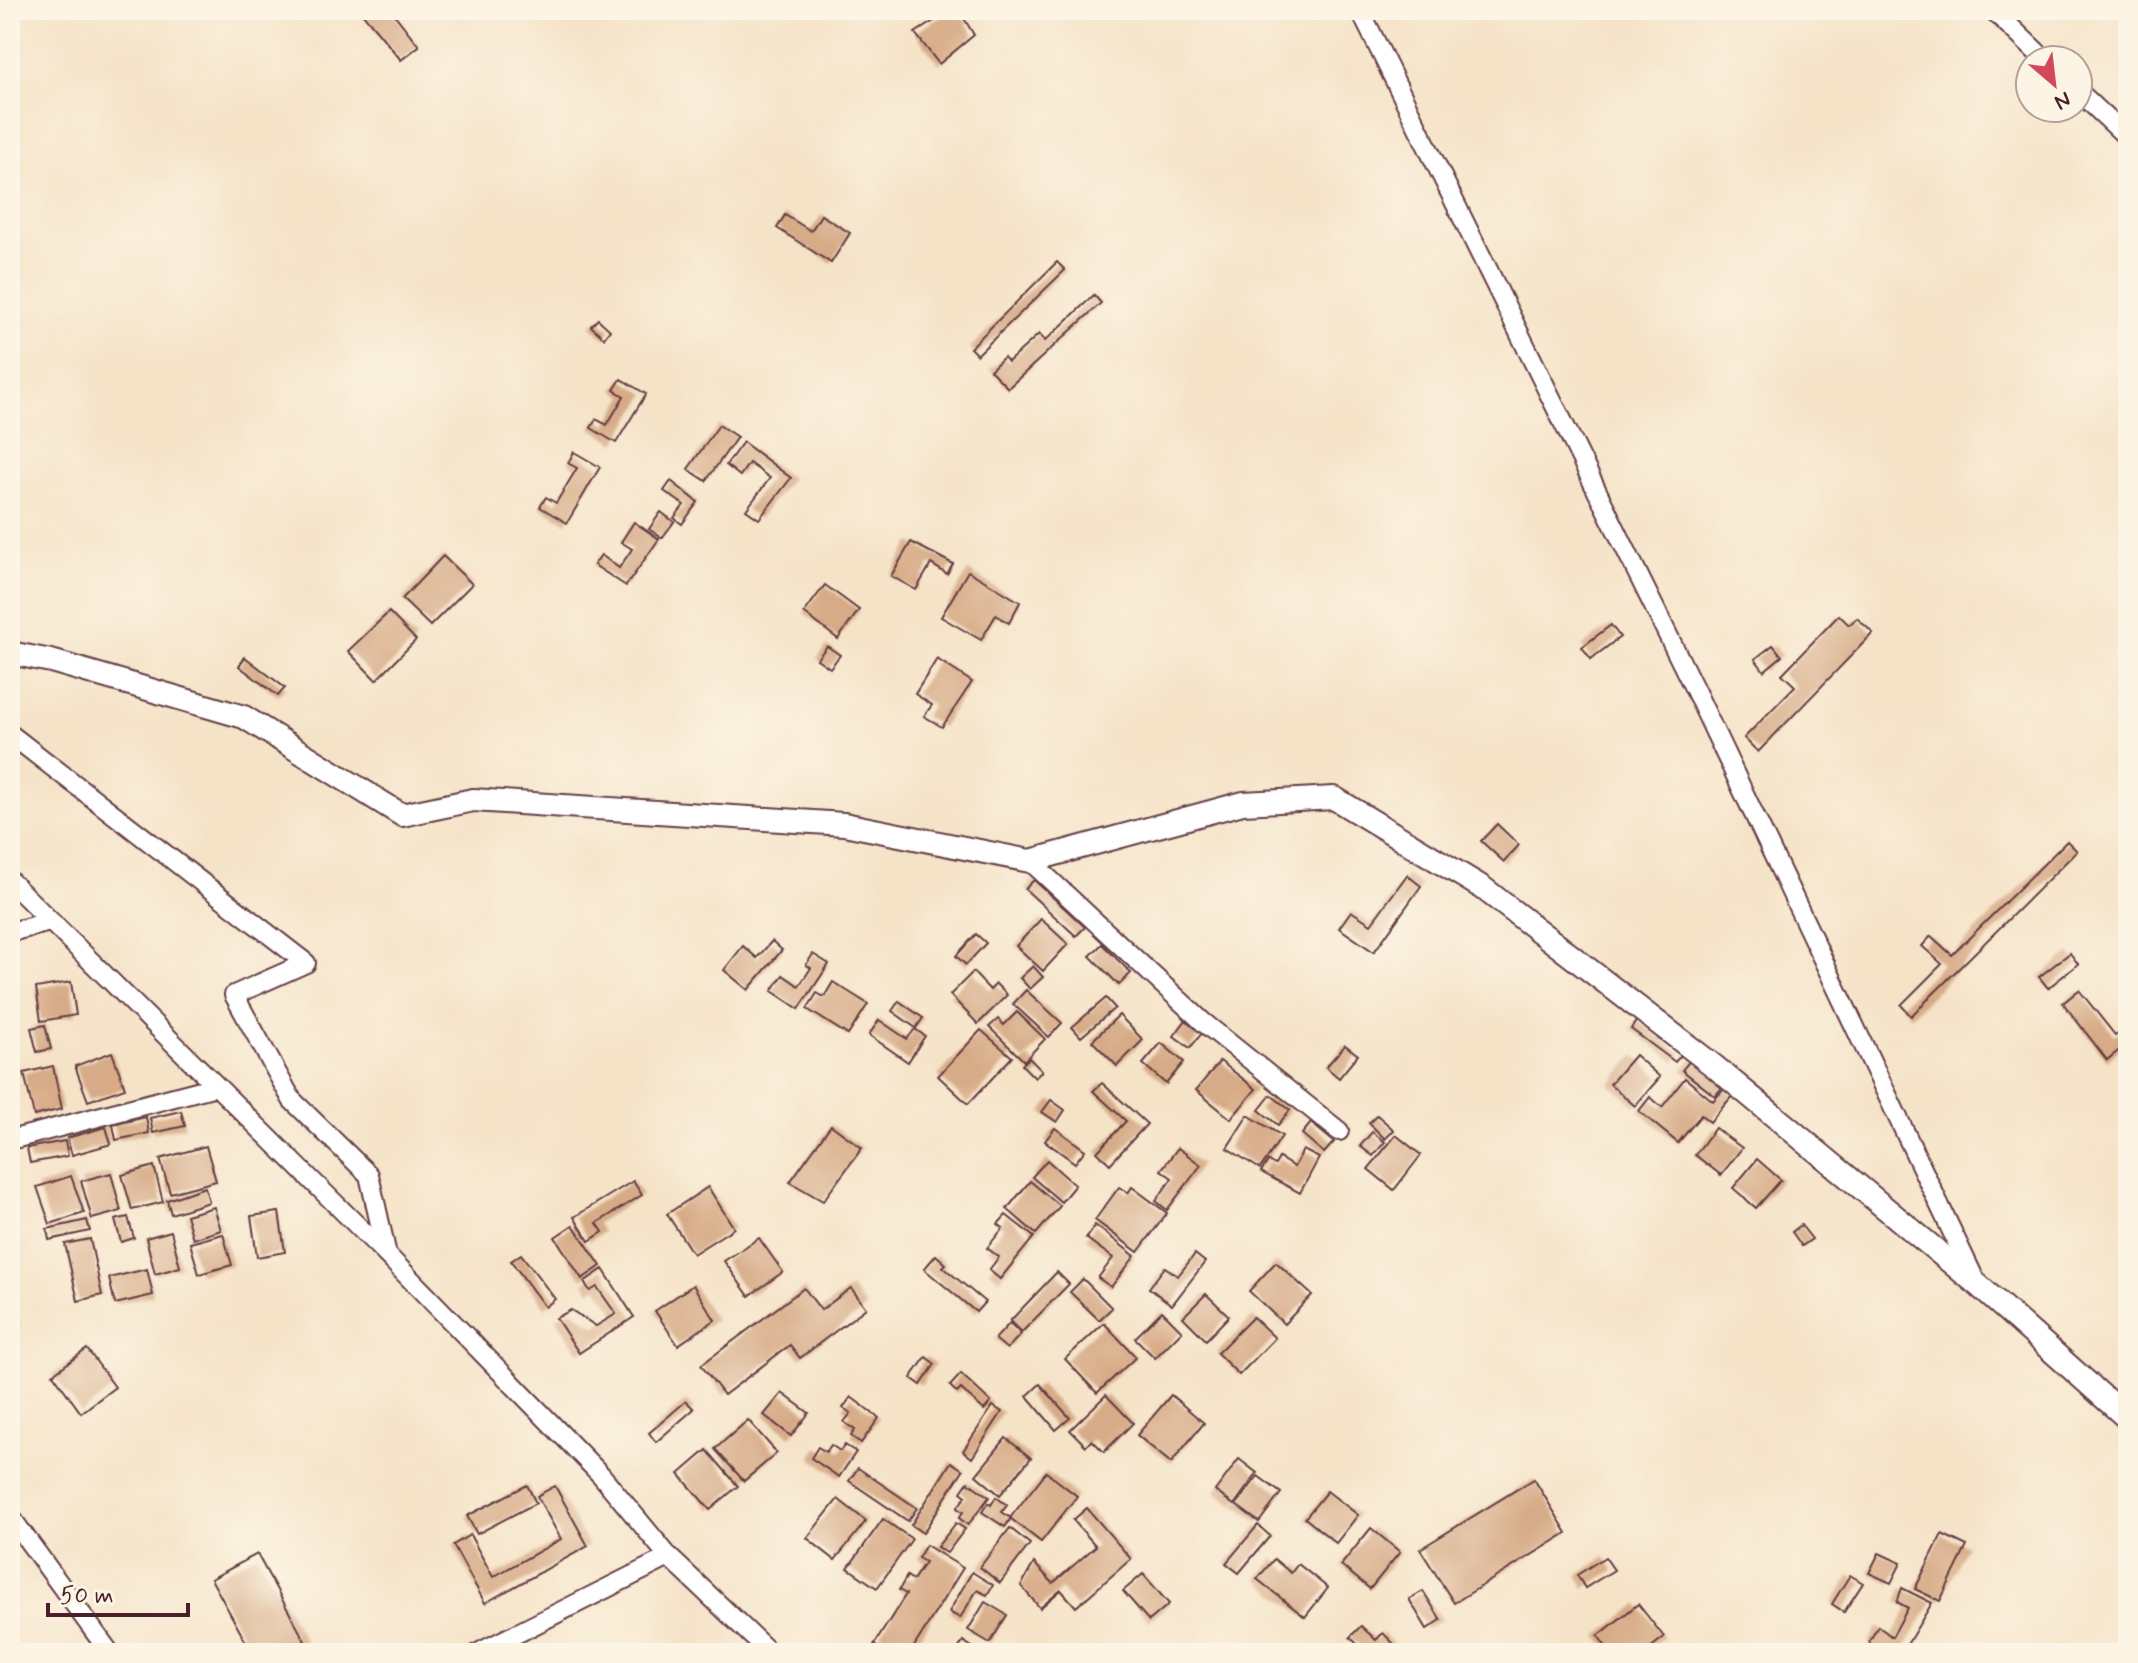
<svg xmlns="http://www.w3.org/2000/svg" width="2138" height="1663" viewBox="0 0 2138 1663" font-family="Mynerve,sans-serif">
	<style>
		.building { fill: #d7ab87 }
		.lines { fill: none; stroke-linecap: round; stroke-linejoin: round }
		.minor-casing { stroke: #643c43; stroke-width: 22 }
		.tertiary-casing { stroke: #643c43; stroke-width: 26 }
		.minor { stroke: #fff; stroke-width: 18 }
		.tertiary { stroke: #fff; stroke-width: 22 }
	</style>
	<rect width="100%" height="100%" fill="#fcf5e5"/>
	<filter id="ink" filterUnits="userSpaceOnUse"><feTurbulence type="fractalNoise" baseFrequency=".0125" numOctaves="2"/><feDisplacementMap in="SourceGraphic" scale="16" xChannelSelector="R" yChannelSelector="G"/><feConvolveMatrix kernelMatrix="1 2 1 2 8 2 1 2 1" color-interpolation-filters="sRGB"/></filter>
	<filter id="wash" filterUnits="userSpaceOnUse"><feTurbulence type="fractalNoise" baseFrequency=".006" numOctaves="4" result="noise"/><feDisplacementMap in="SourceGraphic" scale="32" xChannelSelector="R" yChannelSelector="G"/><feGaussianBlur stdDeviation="1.8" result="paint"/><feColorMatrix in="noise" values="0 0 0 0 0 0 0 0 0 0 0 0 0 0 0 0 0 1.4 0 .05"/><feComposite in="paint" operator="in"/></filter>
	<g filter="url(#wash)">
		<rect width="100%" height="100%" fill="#f5e3c8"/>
		<g id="blocks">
			<!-- building -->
			<g class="building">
				<path d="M366 10H391L419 46 401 60 362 13Z"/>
				<path d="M951 10H959L974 35 939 64 915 33Z"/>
				<path d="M785 215 811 231 821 215 850 233 831 263 777 228Z"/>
				<path d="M1057 262 1065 270 977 355 970 348Z"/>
				<path d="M1094 295 1101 303 1008 388 990 370 1004 357 1008 362 1039 334 1045 341Z"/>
				<path d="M598 319 610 330 604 338 591 326Z"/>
				<path d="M621 379 646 394 616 443 591 428 596 419 607 425 624 396 614 390Z"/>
				<path d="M719 425 737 437 706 481 688 469Z"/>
				<path d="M743 442 791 478 759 519 746 510 770 478 749 463 740 476 726 465Z"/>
				<path d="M574 452 600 467 567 523 540 507 546 497 556 503 577 468 568 463Z"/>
				<path d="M671 481 698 502 682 524 674 518 684 505 664 491Z"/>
				<path d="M661 512 674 522 662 538 649 529Z"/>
				<path d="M634 522 659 539 626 586 594 565 601 555 619 568 632 549 621 542Z"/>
				<path d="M911 542 953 564 947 574 931 564 916 590 891 576Z"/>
				<path d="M443 556 472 584 430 626 402 599Z"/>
				<path d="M968 571 1020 602 1009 623 996 615 981 640 941 617Z"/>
				<path d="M825 585 859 610 838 639 804 613Z"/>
				<path d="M389 612 416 640 376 680 348 651Z"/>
				<path d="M1839 615 1849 625 1857 618 1873 633 1758 752 1744 738 1795 686 1782 674Z"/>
				<path d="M1611 625 1620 637 1591 659 1582 647Z"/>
				<path d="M1773 645 1782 656 1764 671 1755 659Z"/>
				<path d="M827 646 840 655 830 668 817 659Z"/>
				<path d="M245 657 285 688 278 696 239 666Z"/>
				<path d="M937 659 972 682 942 727 924 716 932 705 915 694Z"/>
				<path d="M1497 824 1519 845 1504 862 1481 841Z"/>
				<path d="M2067 841 2077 851 1911 1016 1901 1005 1942 964 1922 946 1931 936 1952 955Z"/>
				<path d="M1407 875 1421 886 1374 952 1339 928 1351 911 1371 924Z"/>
				<path d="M1034 880 1085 927 1076 936 1025 889Z"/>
				<path d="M1041 919 1068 944 1043 971 1016 946Z"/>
				<path d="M976 934 986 943 966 965 956 956Z"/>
				<path d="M772 941 782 950 748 990 724 970 743 946 757 958Z"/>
				<path d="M1102 944 1131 973 1119 985 1090 956Z"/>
				<path d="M2070 953 2078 964 2048 988 2039 977Z"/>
				<path d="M813 954 829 964 799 1009 772 991 783 975 799 986 811 968 806 965Z"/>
				<path d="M1033 966 1043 977 1030 989 1020 978Z"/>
				<path d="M973 972 990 990 996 984 1007 995 978 1024 950 995Z"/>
				<path d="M71 982 76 1015 41 1021 36 988Z"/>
				<path d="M833 982 868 1004 848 1035 807 1009 817 993 824 997Z"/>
				<path d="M1026 990 1062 1023 1049 1037 1013 1004Z"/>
				<path d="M2079 990 2115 1035 2128 1025V1043L2107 1060 2063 1003Z"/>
				<path d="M1106 998 1115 1008 1081 1037 1072 1027Z"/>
				<path d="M899 1001 923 1018 916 1028 892 1011Z"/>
				<path d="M1017 1012 1045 1039 1024 1061 989 1027 998 1019 1004 1025Z"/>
				<path d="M1119 1015 1143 1040 1117 1066 1092 1041Z"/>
				<path d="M879 1020 907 1039 915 1029 925 1036 908 1062 869 1035Z"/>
				<path d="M1186 1020 1202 1033 1190 1048 1174 1036Z"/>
				<path d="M1637 1020 1682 1054 1675 1062 1631 1029Z"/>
				<path d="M45 1025 51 1049 37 1052 31 1028Z"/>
				<path d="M981 1030 1012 1057 968 1104 938 1076Z"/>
				<path d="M1161 1043 1184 1062 1166 1084 1143 1064Z"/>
				<path d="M1345 1045 1358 1055 1339 1078 1326 1067Z"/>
				<path d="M112 1052 125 1088 88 1101 75 1066Z"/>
				<path d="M1635 1055 1660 1077 1635 1106 1610 1084Z"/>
				<path d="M1029 1058 1042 1071 1035 1078 1022 1065Z"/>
				<path d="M1692 1058 1725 1084 1715 1096 1682 1070Z"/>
				<path d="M1220 1061 1256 1089 1231 1119 1196 1090Z"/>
				<path d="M53 1066 62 1109 34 1116 24 1073Z"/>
				<path d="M1685 1078 1713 1101 1725 1088 1733 1095 1710 1122 1701 1115 1678 1143 1639 1111 1650 1097 1662 1107Z"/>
				<path d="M1102 1083 1147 1124 1110 1164 1097 1152 1126 1121 1093 1091Z"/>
				<path d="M1271 1095 1290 1110 1278 1125 1259 1110Z"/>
				<path d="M1051 1100 1065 1110 1057 1122 1042 1112Z"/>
				<path d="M181 1111 185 1126 153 1133 150 1118Z"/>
				<path d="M1248 1115 1282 1136 1260 1169 1227 1148Z"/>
				<path d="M1377 1115 1394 1130 1385 1139 1369 1123Z"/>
				<path d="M146 1117 149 1133 116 1140 113 1125Z"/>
				<path d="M1311 1123 1334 1142 1324 1153 1302 1134Z"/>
				<path d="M831 1125 862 1148 823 1201 790 1182Z"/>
				<path d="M106 1127 111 1144 72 1155 67 1138Z"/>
				<path d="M1055 1128 1085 1150 1075 1163 1045 1141Z"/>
				<path d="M1715 1128 1742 1148 1721 1175 1695 1155Z"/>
				<path d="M1372 1132 1385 1142 1373 1156 1360 1146Z"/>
				<path d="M1396 1135 1421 1155 1394 1190 1368 1169Z"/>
				<path d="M65 1141 68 1156 30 1163 27 1148Z"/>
				<path d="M206 1146 216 1181 170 1193 160 1159Z"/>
				<path d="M1178 1148 1201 1165 1167 1210 1156 1201 1172 1178 1161 1170Z"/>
				<path d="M1303 1150 1319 1158 1300 1193 1261 1172 1268 1161 1275 1165 1279 1158 1294 1167Z"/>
				<path d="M1757 1159 1781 1180 1756 1208 1733 1188Z"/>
				<path d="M1047 1160 1075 1185 1061 1202 1032 1177Z"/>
				<path d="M154 1166 163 1202 132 1210 122 1175Z"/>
				<path d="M111 1173 121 1211 92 1219 81 1181Z"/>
				<path d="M71 1176 84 1213 50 1224 37 1187Z"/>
				<path d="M633 1181 642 1195 597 1223 603 1232 589 1241 574 1217Z"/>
				<path d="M1030 1181 1060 1206 1036 1234 1007 1209Z"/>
				<path d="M205 1187 209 1202 171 1214 167 1200Z"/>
				<path d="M708 1187 734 1228 693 1254 667 1214Z"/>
				<path d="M1119 1187 1128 1193 1132 1187 1167 1213 1138 1252 1095 1220Z"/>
				<path d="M214 1207 221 1230 193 1239 186 1215Z"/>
				<path d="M279 1212 285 1252 257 1257 251 1216Z"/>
				<path d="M1006 1215 1034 1237 1000 1279 989 1270 999 1257 987 1248 1003 1228 998 1224Z"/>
				<path d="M128 1217 134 1238 121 1242 115 1220Z"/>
				<path d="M87 1220 90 1231 49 1240 47 1229Z"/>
				<path d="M573 1225 601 1266 582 1279 555 1237Z"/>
				<path d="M1095 1225 1135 1256 1111 1287 1098 1278 1113 1258 1086 1238Z"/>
				<path d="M1801 1225 1812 1239 1802 1246 1792 1232Z"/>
				<path d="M171 1231 180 1267 155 1274 146 1238Z"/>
				<path d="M223 1234 232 1265 199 1274 190 1243Z"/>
				<path d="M759 1238 783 1272 749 1296 724 1261Z"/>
				<path d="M90 1239 102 1295 78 1301 65 1244Z"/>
				<path d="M521 1254 555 1299 545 1307 511 1261Z"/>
				<path d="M1195 1254 1205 1262 1172 1305 1149 1288 1165 1267 1178 1276Z"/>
				<path d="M936 1255 946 1264 943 1267 985 1302 976 1312 924 1269Z"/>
				<path d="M1276 1262 1312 1295 1284 1324 1249 1291Z"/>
				<path d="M10 1268 19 1295 10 1297Z"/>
				<path d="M147 1269 153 1295 115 1304 109 1278Z"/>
				<path d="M603 1269 634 1317 579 1353 556 1318 571 1310 596 1326 616 1314 597 1287 590 1291 584 1282Z"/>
				<path d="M1057 1272 1069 1284 1022 1332 1010 1321Z"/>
				<path d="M1083 1279 1112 1308 1099 1320 1070 1292Z"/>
				<path d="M693 1285 715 1320 678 1345 655 1311Z"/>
				<path d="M804 1288 821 1310 851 1288 866 1308 800 1358 790 1345 724 1395 701 1365Z"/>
				<path d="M1206 1294 1229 1316 1206 1340 1183 1317Z"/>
				<path d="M16 1310 20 1327 10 1329V1312Z"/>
				<path d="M1162 1311 1182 1331 1155 1358 1135 1338Z"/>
				<path d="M1253 1317 1275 1338 1239 1375 1217 1353Z"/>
				<path d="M1010 1323 1021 1334 1007 1349 995 1339Z"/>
				<path d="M1104 1323 1136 1357 1097 1393 1065 1359Z"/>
				<path d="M87 1349 115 1387 81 1413 53 1374Z"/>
				<path d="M926 1357 935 1364 921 1385 911 1378Z"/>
				<path d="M961 1374 991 1402 984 1410 961 1389 957 1393 950 1386Z"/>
				<path d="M1040 1384 1070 1418 1056 1430 1027 1396Z"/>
				<path d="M782 1393 809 1413 791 1436 764 1415Z"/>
				<path d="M1106 1395 1133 1423 1104 1452 1092 1440 1086 1446 1070 1430Z"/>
				<path d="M1171 1395 1204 1423 1171 1463 1137 1435Z"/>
				<path d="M851 1397 879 1418 861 1443 851 1436 855 1430 844 1422 851 1413 843 1408Z"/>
				<path d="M686 1401 694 1409 656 1442 649 1433Z"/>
				<path d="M993 1406 1002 1412 972 1458 963 1451Z"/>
				<path d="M748 1420 777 1453 744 1481 715 1449Z"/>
				<path d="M1006 1438 1031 1458 1000 1495 976 1475Z"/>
				<path d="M831 1445 840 1451 845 1445 856 1452 839 1477 811 1458 818 1447 826 1452Z"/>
				<path d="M707 1450 738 1486 710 1510 679 1474Z"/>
				<path d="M1239 1459 1257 1473 1234 1505 1215 1491Z"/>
				<path d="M951 1462 963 1470 923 1533 911 1525Z"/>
				<path d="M858 1468 917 1508 908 1521 849 1481Z"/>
				<path d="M1046 1472 1077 1496 1041 1542 1010 1518Z"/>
				<path d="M1258 1476 1281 1493 1259 1522 1236 1505Z"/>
				<path d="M1534 1479 1567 1533 1454 1603 1420 1549Z"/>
				<path d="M968 1482 989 1497 968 1525 959 1518 963 1512 957 1508 966 1496 961 1492Z"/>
				<path d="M527 1485 536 1503 477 1534 467 1516Z"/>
				<path d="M555 1486 588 1546 485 1603 453 1545 470 1535 493 1577 561 1539 537 1496Z"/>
				<path d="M1327 1491 1358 1515 1336 1543 1305 1518Z"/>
				<path d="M996 1497 1007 1505 1002 1512 1011 1518 1005 1527 982 1512 988 1503 991 1505Z"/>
				<path d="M838 1499 866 1521 835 1560 807 1538Z"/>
				<path d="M1087 1508 1131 1559 1076 1607 1061 1590 1040 1608 1021 1586 1034 1563 1053 1583 1096 1546 1073 1520Z"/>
				<path d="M883 1519 912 1539 877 1588 848 1568Z"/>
				<path d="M956 1523 965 1529 947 1553 937 1547Z"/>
				<path d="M1258 1525 1270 1536 1239 1573 1226 1563Z"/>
				<path d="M1010 1528 1030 1544 1000 1583 980 1567Z"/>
				<path d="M1371 1528 1400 1552 1370 1589 1341 1565Z"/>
				<path d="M1942 1534 1967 1546 1940 1601 1915 1589Z"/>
				<path d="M926 1545 963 1568 910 1653H886L874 1645 906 1594 899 1590 907 1576 913 1580 925 1562 918 1558Z"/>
				<path d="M1879 1553 1901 1563 1891 1583 1869 1573Z"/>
				<path d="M257 1554 305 1641 284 1653H252L211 1579Z"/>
				<path d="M1605 1557 1614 1570 1585 1588 1577 1575Z"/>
				<path d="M1274 1559 1291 1573 1298 1564 1328 1588 1305 1617 1257 1579Z"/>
				<path d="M972 1572 993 1585 987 1595 977 1590 960 1618 949 1612Z"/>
				<path d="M1143 1574 1169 1604 1149 1621 1123 1591Z"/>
				<path d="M1850 1575 1863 1583 1844 1612 1832 1604Z"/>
				<path d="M1902 1588 1932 1603 1902 1653H1879L1869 1642 1878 1626 1892 1637 1908 1608 1897 1602Z"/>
				<path d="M1423 1591 1441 1620 1427 1629 1409 1599Z"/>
				<path d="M985 1602 1007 1615 990 1643 968 1630Z"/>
				<path d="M1638 1604 1664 1637 1644 1653H1611L1598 1636Z"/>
				<path d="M1361 1626 1376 1640 1383 1633 1394 1644 1385 1653H1366L1350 1637Z"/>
				<path d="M963 1641 981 1653H956Z"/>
			</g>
		</g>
	</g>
	<g filter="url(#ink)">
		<use href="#blocks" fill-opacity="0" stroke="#643c43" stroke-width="2"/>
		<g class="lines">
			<defs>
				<g id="minor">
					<path d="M1360 10 1695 690 1976 1282"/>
					<path d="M1993 10 2045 60"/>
					<path d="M2078 91 2128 138"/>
					<path d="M10 734 306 963 234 995 292 1100 369 1175 387 1255"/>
					<path d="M1030 861 1203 1022 1339 1131"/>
					<path d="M10 881 387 1255 601 1475 669 1557 770 1653"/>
					<path d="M10 932 50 922"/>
					<path d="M10 1140 216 1086"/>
					<path d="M10 1516 110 1653"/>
					<path d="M478 1653 669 1557"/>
				</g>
				<path id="tertiary" d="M10 653 51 661 244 717 402 815 473 800 844 824 1030 861 1243 803 1334 798 1483 888 1714 1066 1978 1285 2128 1419"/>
			</defs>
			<!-- minor casing -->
			<use href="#minor" class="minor-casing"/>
			<!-- tertiary casing -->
			<use href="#tertiary" class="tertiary-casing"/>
			<!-- minor -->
			<use href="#minor" class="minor"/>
			<!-- tertiary -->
			<use href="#tertiary" class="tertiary"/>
		</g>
	</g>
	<!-- margin -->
	<rect width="2138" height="1663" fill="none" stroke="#fcf5e5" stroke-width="40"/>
	<!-- north arrow -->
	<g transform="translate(2054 84) rotate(152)"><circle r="38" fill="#fcf5e5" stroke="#b59f9b" stroke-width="2"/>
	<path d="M0-6L14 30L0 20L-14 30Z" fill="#d1495b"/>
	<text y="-12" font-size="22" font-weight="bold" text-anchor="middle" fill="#4a1f2b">N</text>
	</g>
	<!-- scale -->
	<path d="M48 1603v12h140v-12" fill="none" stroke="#4a1f2b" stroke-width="4"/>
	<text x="60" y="1603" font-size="24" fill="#4a1f2b" stroke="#fcf5e5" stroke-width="6" paint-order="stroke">50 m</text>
</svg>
